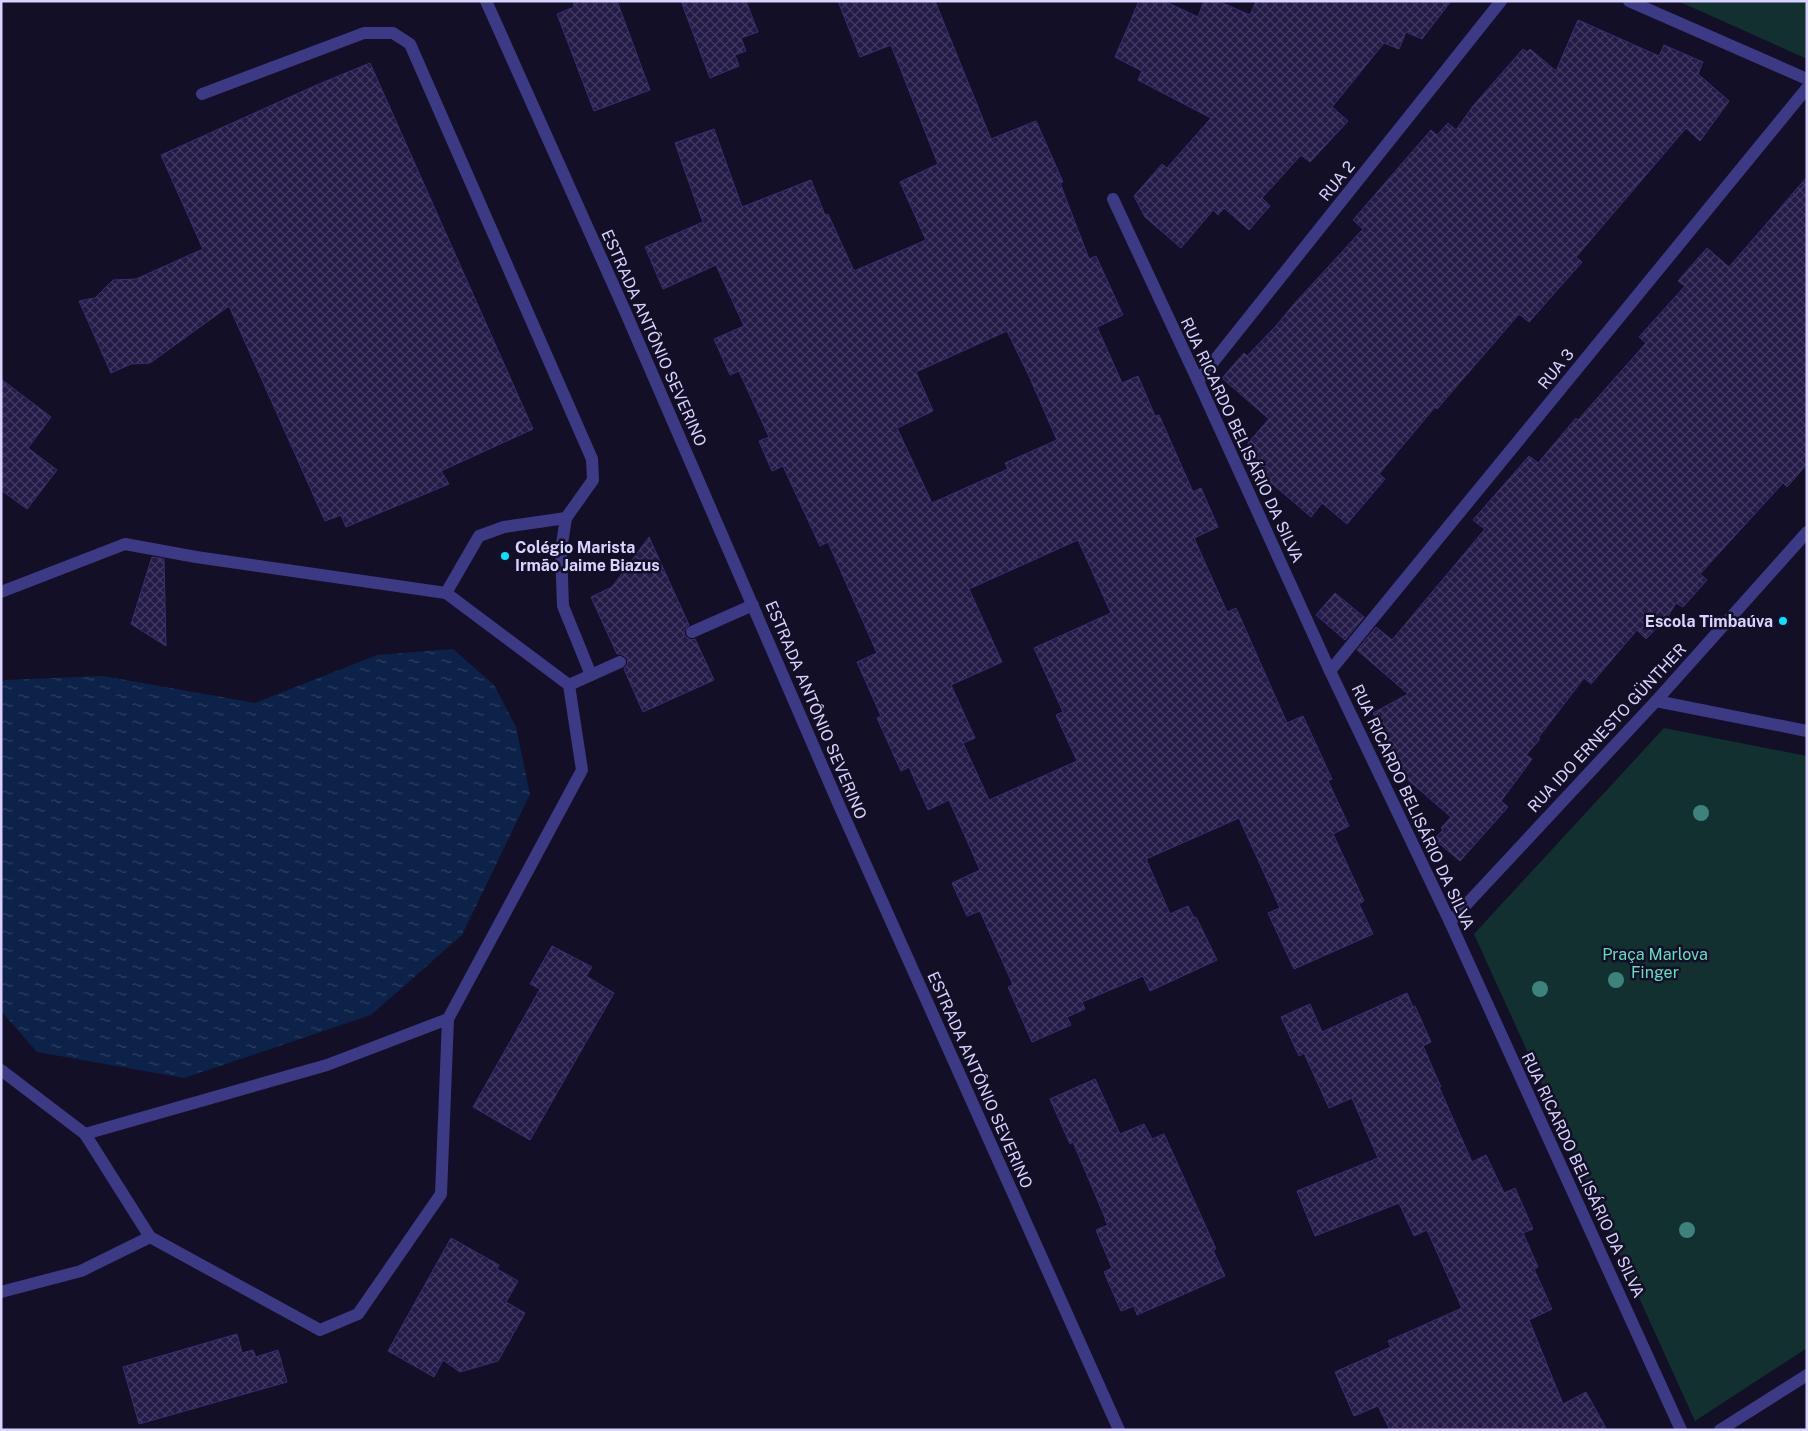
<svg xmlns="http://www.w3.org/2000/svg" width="1808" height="1431" viewBox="0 0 1808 1431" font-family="'Public Sans',sans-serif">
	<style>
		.green { fill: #12302f }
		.water { fill: url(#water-ripples) }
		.building { fill: url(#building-cross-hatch); stroke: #3b2d73; fill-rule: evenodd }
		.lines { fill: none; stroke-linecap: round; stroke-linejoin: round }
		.service { stroke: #3d3a85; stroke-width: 12 }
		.minor { stroke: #3d3a85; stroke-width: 12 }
		.tertiary { stroke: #3d3a85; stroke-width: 12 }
		.tree { fill: #3d827b }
		.poi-dot { fill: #00e5ff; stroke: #130f26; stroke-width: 2 }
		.labels { text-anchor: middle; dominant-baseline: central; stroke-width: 5; stroke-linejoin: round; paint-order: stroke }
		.street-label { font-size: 16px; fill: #d9d4ff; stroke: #130f26 }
		.poi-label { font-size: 16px; font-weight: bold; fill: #d9d4ff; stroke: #130f26; text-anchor: start }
		.park-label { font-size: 16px; fill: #5fe0c0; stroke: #130f26 }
	</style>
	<defs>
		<pattern id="water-ripples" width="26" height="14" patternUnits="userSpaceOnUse" patternTransform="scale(1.25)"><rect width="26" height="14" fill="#0c2248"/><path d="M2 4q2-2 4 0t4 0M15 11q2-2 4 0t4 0" fill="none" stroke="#2f4163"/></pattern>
		<pattern id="building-cross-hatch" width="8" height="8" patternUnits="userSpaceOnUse" patternTransform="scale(1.25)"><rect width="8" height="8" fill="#241b47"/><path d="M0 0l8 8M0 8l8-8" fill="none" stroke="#433b63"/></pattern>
	</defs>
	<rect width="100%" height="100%" fill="#130f26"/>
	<!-- green -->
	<g class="green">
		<path d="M1678 1H1807V59Z"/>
		<path d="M1664 728 1807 756V1348L1695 1421 1474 934Z"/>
	</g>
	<!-- water -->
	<path class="water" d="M453 649 494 685 516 727 530 794 462 935 371 1015 184 1078 37 1052 1 1011V682L5 680 103 676 255 703 377 655Z"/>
	<!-- building -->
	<g class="building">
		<path d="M573 1H617L650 90 594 111 557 14 574 7Z"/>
		<path d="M681 1H746L758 32 741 38 746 51 735 55 739 66 710 78Z"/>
		<path d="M838 1H935L991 139 1036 121 1063 182 1060 183 1089 259 1096 256 1123 315 1097 327 1122 383 1138 376 1155 416 1159 415 1193 492 1201 488 1218 527 1194 538 1227 612 1236 608 1287 723 1303 716 1332 779 1328 781 1349 826 1333 834 1364 901 1359 904 1373 934 1294 969 1268 913 1280 908 1239 818 1146 859 1170 914 1188 906 1194 918 1196 917 1217 960 1150 991 1143 976 1082 1002 1085 1009 1067 1017 1071 1025 1032 1042 1008 987 1013 985 980 911 967 916 952 883 980 870 949 800 928 810 909 767 901 771 877 718 881 716 857 662 877 653 828 542 820 546 783 466 772 471 759 441 769 437 739 371 730 375 714 339 744 326 716 265 663 289 645 247 703 222 675 143 714 129 742 207 811 180 825 215 828 214 854 271 926 240 900 182 938 164 891 45 860 57ZM1007 331 1029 376 1057 440 1005 463 1008 469 932 503 897 428 933 411 916 372ZM1078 540 1111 613 1034 648 1063 712 1056 715 1077 761 989 800 963 743 975 738 951 685 1002 662 969 589Z"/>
		<path d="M1139 1H1164L1198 17 1204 1H1218L1250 15 1256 1H1451L1422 39 1406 32 1399 49 1384 43 1332 107 1348 121 1310 162 1301 155 1262 198 1270 206 1249 230 1224 208 1218 215 1213 210 1181 248 1145 217 1134 196 1162 164 1167 168 1211 118 1138 80 1142 71 1115 57Z"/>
		<path d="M1578 20 1659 56 1664 45 1703 62 1698 74 1729 101 1700 141 1686 128 1576 257 1582 262 1529 322 1519 314 1437 409 1435 407 1379 474 1385 479 1347 524 1322 503 1311 517 1262 475 1248 443 1269 419 1222 378 1244 353 1247 356 1275 327 1294 304 1363 229 1353 220 1431 130 1437 135 1448 123 1456 130 1473 106 1523 49 1527 52 1530 49 1556 71Z"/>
		<path d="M370 63 533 429 441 471 449 484 346 527 341 515 325 521 229 306 150 363 131 364 111 373 79 301 95 298 113 280 136 279 203 249 161 155 319 84Z"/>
		<path d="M1807 177V464L1787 487 1783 483 1700 574 1707 580 1683 607 1676 603 1668 616 1646 639 1637 630 1591 684 1584 678 1538 738 1540 739 1526 755 1532 759 1501 801 1508 807 1460 861 1434 839 1443 830 1441 828 1451 817 1400 773 1373 713 1408 694 1357 650 1376 627 1392 640 1485 529 1473 520 1529 456 1538 463 1576 418 1578 420 1646 343 1639 337 1685 286 1678 281 1707 248 1729 267Z"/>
		<path d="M1 379 51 417 28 448 57 470 27 509 1 490Z"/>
		<path d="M649 537 689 625 684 631 685 636 691 640 695 639 714 680 643 712 624 669 628 663 627 658 621 654H617L591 597 612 587Z"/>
		<path d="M152 557 164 559 166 646 131 624Z"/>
		<path d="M1335 593 1364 617 1345 640 1316 615Z"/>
		<path d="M552 946 592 967 586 976 614 993 530 1140 473 1107 540 989 530 984Z"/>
		<path d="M1407 993 1413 1007 1415 1006 1431 1042 1423 1046 1441 1087H1439L1472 1162 1486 1155 1504 1193 1515 1188 1533 1229 1523 1233 1538 1267 1534 1269 1552 1309 1529 1320 1563 1404 1586 1392 1607 1430H1390L1378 1406 1354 1416 1335 1372 1391 1347 1388 1341 1462 1308 1427 1230 1414 1236 1399 1203 1315 1236 1297 1191 1378 1158 1352 1098 1329 1108 1304 1053 1299 1056 1281 1017 1310 1004 1322 1032Z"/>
		<path d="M1095 1079 1120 1134 1144 1124 1152 1139 1164 1134 1216 1249 1213 1250 1225 1276 1137 1315 1134 1306 1121 1311 1104 1272 1112 1268 1096 1230 1108 1225 1105 1220H1106L1073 1142 1070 1144 1050 1099Z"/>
		<path d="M451 1238 499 1265 497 1269 518 1281 506 1302 525 1313 498 1361 460 1372 443 1360 434 1377 388 1351Z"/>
		<path d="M237 1334 242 1353 253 1350 256 1357 278 1350 287 1382 139 1424 123 1367Z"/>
	</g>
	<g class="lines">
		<!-- service -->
		<g class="service">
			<path d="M202 94 364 33H393L410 44 592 459 593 480 566 518 561 550 563 606 591 675"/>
			<path d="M1 592 125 544 196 557 446 593 569 685 582 770 448 1019 441 1194 358 1314 320 1330 150 1237 81 1271 1 1292"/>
			<path d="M446 593 479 536 504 527 566 518"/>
			<path d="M692 632 753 605"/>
			<path d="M569 685 620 662"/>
			<path d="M1 1070 85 1134"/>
			<path d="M150 1237 85 1134 327 1065 448 1019"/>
		</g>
		<!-- minor -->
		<g class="minor">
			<path d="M1629 1 1807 79"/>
			<path d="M1113 199 1198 381 1330 671 1450 922 1681 1430"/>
			<path d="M1198 381 1501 1"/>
			<path d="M1330 671 1807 88"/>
			<path d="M1656 701 1807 731"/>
			<path d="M1450 922 1656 701 1807 532"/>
			<path d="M1720 1430 1807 1375"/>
		</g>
		<!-- tertiary -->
		<path class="tertiary" d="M486 1 625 311 839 805 1119 1430"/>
	</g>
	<!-- trees -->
	<g class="tree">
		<circle cx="1701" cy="813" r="8"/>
		<circle cx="1616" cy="980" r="8"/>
		<circle cx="1540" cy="989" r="8"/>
		<circle cx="1687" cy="1230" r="8"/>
	</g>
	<!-- markers -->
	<g class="poi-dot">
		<circle cx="505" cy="556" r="5"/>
		<circle cx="1783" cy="621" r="5"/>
	</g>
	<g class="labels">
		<!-- street labels -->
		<g class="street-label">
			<text transform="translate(1337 181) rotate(-51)">RUA 2</text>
			<text transform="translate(654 338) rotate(66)">ESTRADA ANTÔNIO SEVERINO</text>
			<text transform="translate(1556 369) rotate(-51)">RUA 3</text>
			<text transform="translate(1242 440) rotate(65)">RUA RICARDO BELISÁRIO DA SILVA</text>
			<text transform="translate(816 710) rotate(67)">ESTRADA ANTÔNIO SEVERINO</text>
			<text transform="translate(1607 728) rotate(-47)">RUA IDO ERNESTO GÜNTHER</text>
			<text transform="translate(1413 807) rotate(65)">RUA RICARDO BELISÁRIO DA SILVA</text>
			<text transform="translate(980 1080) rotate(66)">ESTRADA ANTÔNIO SEVERINO</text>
			<text transform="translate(1583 1175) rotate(65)">RUA RICARDO BELISÁRIO DA SILVA</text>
		</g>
		<!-- poi labels -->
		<g class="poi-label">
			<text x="515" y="547">Colégio Marista<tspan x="515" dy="18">Irmão Jaime Biazus</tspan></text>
			<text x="1773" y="621" text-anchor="end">Escola Timbaúva</text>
		</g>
		<!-- park labels -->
		<g class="park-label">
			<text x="1655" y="954">Praça Marlova<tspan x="1655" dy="18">Finger</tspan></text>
		</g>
	</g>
	<!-- border -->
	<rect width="1808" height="1431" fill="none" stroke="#d9d4ff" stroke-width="5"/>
</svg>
